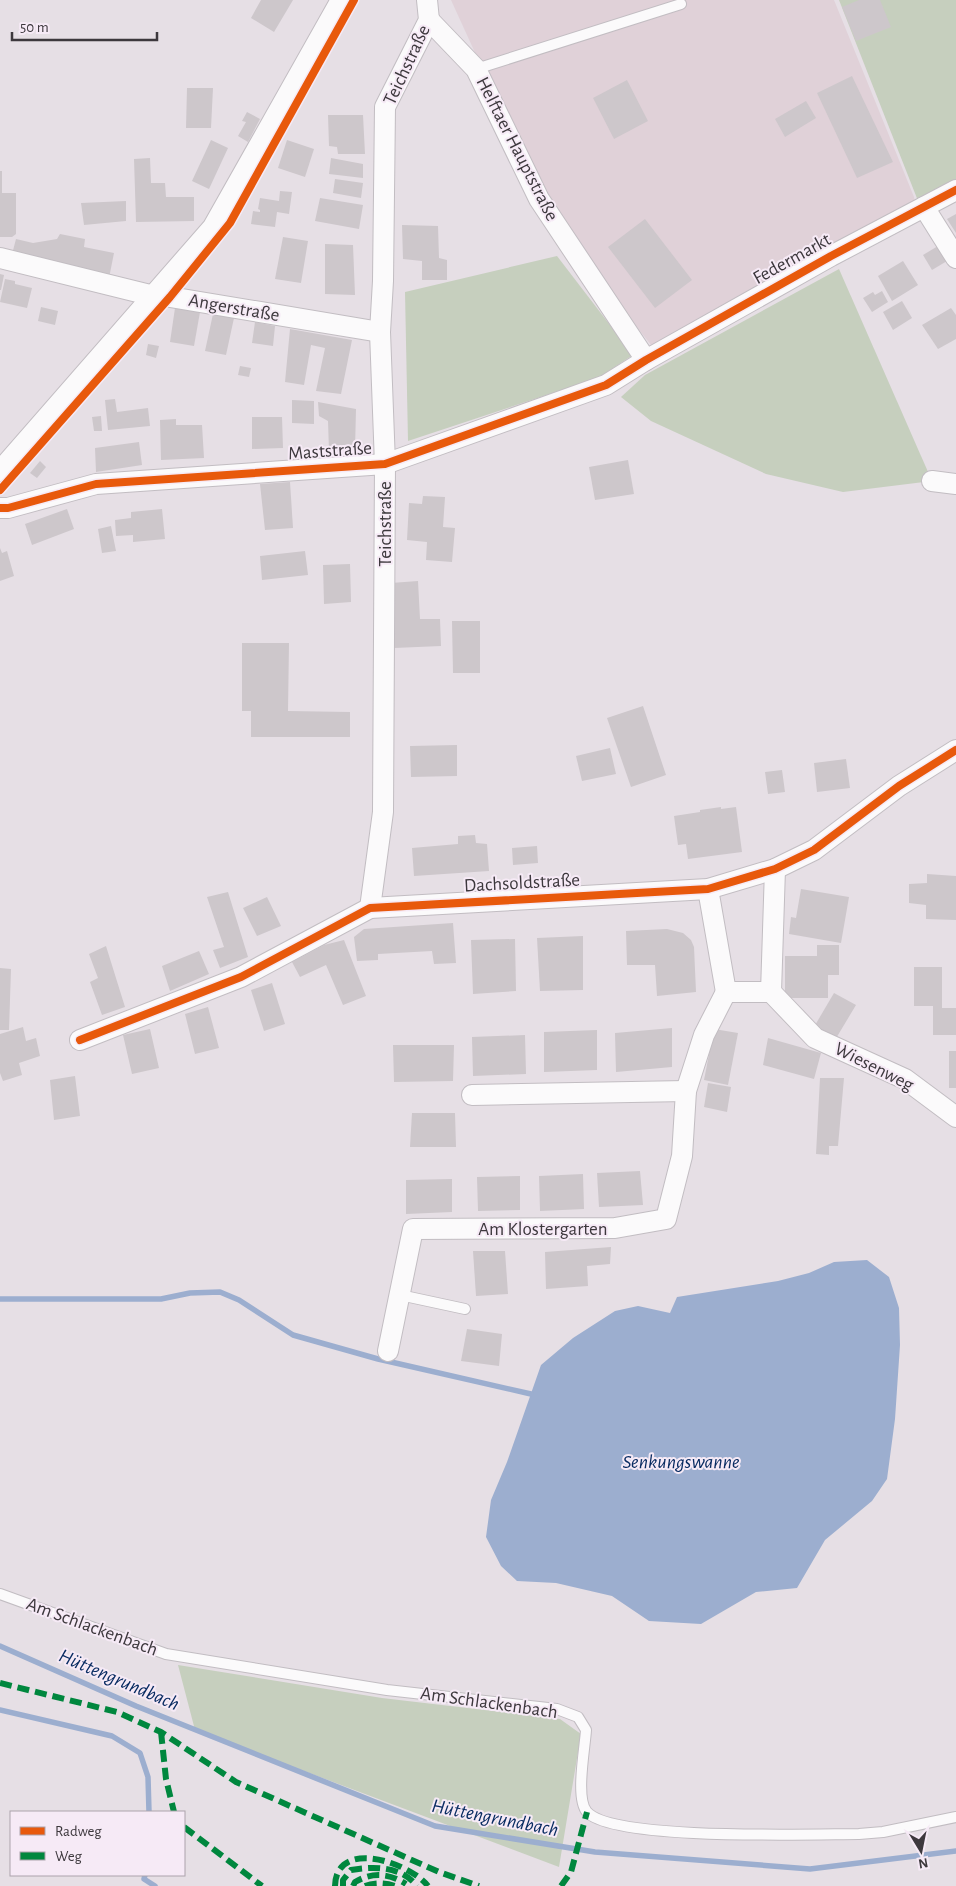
<svg xmlns="http://www.w3.org/2000/svg" width="956" height="1886" viewBox="0 0 956 1886" font-family="'Alegreya Sans',sans-serif">
	<style>
		.industrial { fill: #e0d1d8 }
		.green { fill: #c6cfbe }
		.water { fill: #9caecf }
		.lines { fill: none; stroke-linecap: round; stroke-linejoin: round }
		.stream { stroke: #9caecf; stroke-width: 5.5 }
		.building { fill: #cdc7cb }
		.lane-casing { stroke: #c2bdc2; stroke-width: 12 }
		.street-casing { stroke: #c2bdc2; stroke-width: 22 }
		.lane { stroke: #fbfafb; stroke-width: 10 }
		.street { stroke: #fbfafb; stroke-width: 20 }
		.quiet { stroke: #00873e; stroke-width: 6; stroke-dasharray: 12 6; stroke-linecap: butt }
		.cycleway-casing { stroke: #f6eaf6; stroke-width: 11 }
		.cycleway { stroke: #e8590c; stroke-width: 8 }
		.labels { text-anchor: middle; dominant-baseline: central; stroke-width: 4; stroke-linejoin: round; paint-order: stroke }
		.street-label { font-size: 19px; fill: #3d383d; stroke: #f6eaf6 }
		.water-label { font-size: 20px; font-style: italic; fill: #082b61; stroke: #f6eaf6 }
	</style>
	<rect width="100%" height="100%" fill="#e6dfe5"/>
	<!-- industrial -->
	<path class="industrial" d="M451 0H834L914 197 916 209 655 350 591 269 541 197Z"/>
	<!-- green -->
	<g class="green">
		<path d="M839 0H956V186L920 206Z"/>
		<path d="M557 256 633 355 598 378 408 441 405 292Z"/>
		<path d="M839 269 932 481 843 492 766 474 651 421 621 397 645 375Z"/>
		<path d="M178 1665 382 1698 560 1719 581 1734 559 1867 195 1730Z"/>
	</g>
	<!-- water -->
	<path class="water" d="M867 1260 889 1277 899 1308 900 1345 895 1419 887 1479 872 1501 825 1540 797 1588 756 1592 701 1624 649 1621 612 1596 556 1583 517 1581 501 1566 486 1537 491 1500 507 1462 541 1365 573 1338 615 1311 638 1306 670 1313 677 1297 778 1281 809 1273 834 1262Z"/>
	<g class="lines">
		<!-- stream -->
		<g class="stream">
			<path d="M0 1299H161L190 1293 220 1292 239 1300 293 1335 378 1359 531 1394"/>
			<path d="M0 1646 136 1706 435 1826 595 1852 810 1869 956 1851"/>
			<path d="M0 1710 112 1736 140 1753 148 1777 149 1812"/>
			<path d="M145 1875 144 1879 155 1886"/>
		</g>
	</g>
	<!-- building -->
	<g class="building">
		<path d="M261 0H293L274 32 251 18Z"/>
		<path d="M859 0H880L891 27 856 41 842 7Z"/>
		<path d="M852 76 893 162 857 178 817 93Z"/>
		<path d="M627 80 648 121 614 139 593 98Z"/>
		<path d="M187 88H213L211 128H186Z"/>
		<path d="M806 101 816 118 785 137 775 119Z"/>
		<path d="M247 112 260 119 248 142 238 136 246 122 242 121Z"/>
		<path d="M328 115H363L365 154H338L337 147 329 146Z"/>
		<path d="M211 140 228 148 209 189 192 181Z"/>
		<path d="M287 140 314 149 305 177 278 168Z"/>
		<path d="M150 158 151 183H165L166 197H194V221L136 222 134 159Z"/>
		<path d="M331 158 363 164V178L329 174Z"/>
		<path d="M0 171H2V193H16V234L12 237H0Z"/>
		<path d="M335 179 363 183 361 198 333 193Z"/>
		<path d="M280 191 292 192 289 214 277 212 275 227 251 224 253 211 260 212V210L258 209 260 198 279 201Z"/>
		<path d="M320 198 363 205 359 229 315 221Z"/>
		<path d="M126 201V221L84 225 81 203Z"/>
		<path d="M956 214V233L947 219Z"/>
		<path d="M645 219 692 280 655 308 608 247Z"/>
		<path d="M402 225 438 226 439 258 447 260V280H422V261L403 259Z"/>
		<path d="M60 234 85 239 84 247 114 253 109 278 11 258 16 239 33 243 57 239Z"/>
		<path d="M283 237 308 241 301 283 275 279Z"/>
		<path d="M325 244 353 245 355 295 325 294Z"/>
		<path d="M938 246 947 261 932 270 923 255Z"/>
		<path d="M903 261 918 285 892 301 878 276Z"/>
		<path d="M0 274 4 275 1 290H0Z"/>
		<path d="M5 279 15 281V284L32 288 27 308 0 302Z"/>
		<path d="M882 291 888 302 872 312 863 298 873 292 875 295Z"/>
		<path d="M902 301 912 318 893 330 883 312Z"/>
		<path d="M41 307 58 311 55 325 38 321Z"/>
		<path d="M175 308 200 312 194 346 170 342Z"/>
		<path d="M951 308 956 315V339L938 349 922 325Z"/>
		<path d="M213 314 234 318 226 355 205 351Z"/>
		<path d="M255 322 275 326 273 346 252 343Z"/>
		<path d="M290 329 352 340 341 394 316 391 325 348 311 345 304 385 285 382Z"/>
		<path d="M148 344 159 346 156 358 146 355Z"/>
		<path d="M240 366 251 368 249 377 238 375Z"/>
		<path d="M115 399 117 412 148 408 150 426 108 430 105 400Z"/>
		<path d="M292 400 314 401V424L292 423Z"/>
		<path d="M318 402 356 409 355 450 329 451 328 421 319 416Z"/>
		<path d="M101 416 102 431H94L92 417Z"/>
		<path d="M252 417H282L283 448 252 449Z"/>
		<path d="M176 419V425H202L204 458 161 460 160 420Z"/>
		<path d="M139 442 142 465 96 472 95 448Z"/>
		<path d="M628 460 634 494 595 500 589 467Z"/>
		<path d="M40 461 46 467 37 478 30 473Z"/>
		<path d="M290 482 293 528 265 530 260 484Z"/>
		<path d="M423 496 445 497 443 527 455 528 452 562 426 560 427 542 407 540 409 503 422 504Z"/>
		<path d="M67 509 74 529 32 545 25 524Z"/>
		<path d="M162 509 165 539 133 542V535L116 536 115 520 131 518V512Z"/>
		<path d="M111 526 116 551 102 553 98 529Z"/>
		<path d="M0 548 2 553 7 551 14 576 0 581Z"/>
		<path d="M305 551 308 575 262 580 260 556Z"/>
		<path d="M350 564 351 602 324 604 323 565Z"/>
		<path d="M418 581 420 619H440L441 646 394 648 391 583Z"/>
		<path d="M452 621H480V673H453Z"/>
		<path d="M242 643H289L288 711 350 712V737H251V711H242Z"/>
		<path d="M643 706 666 775 631 787 607 718Z"/>
		<path d="M457 745V776L411 777 410 746Z"/>
		<path d="M610 748 616 774 582 781 576 756Z"/>
		<path d="M846 759 850 788 817 792 814 763Z"/>
		<path d="M782 770 785 792 768 794 765 772Z"/>
		<path d="M721 807V809L736 807 742 852 688 859 686 844 678 845 674 816 700 812V810Z"/>
		<path d="M475 835 476 843 487 844 489 871 414 876 412 848 458 844V836Z"/>
		<path d="M537 846 538 863 513 865 512 848Z"/>
		<path d="M927 874 956 876V920L926 919V905L909 903V884L927 883Z"/>
		<path d="M801 889 849 897 841 943 789 934 791 917 796 918Z"/>
		<path d="M228 892 248 957 220 968 213 950 224 947 207 897Z"/>
		<path d="M267 897 281 926 257 936 243 908Z"/>
		<path d="M453 923 456 963 434 964 432 951 378 954V960L357 961 354 937 364 929Z"/>
		<path d="M667 929 683 933 691 940 694 947 696 992 657 996 655 965H627L626 931Z"/>
		<path d="M583 936V990L540 991 537 938Z"/>
		<path d="M515 939 516 991 473 994 471 940Z"/>
		<path d="M344 940 366 996 343 1005 326 965 300 977 292 962 324 945Z"/>
		<path d="M817 945H839V975H828V998H785V956H817Z"/>
		<path d="M106 946 125 1007 102 1015 90 982 98 978 89 954Z"/>
		<path d="M199 951 209 974 170 991 162 966Z"/>
		<path d="M914 967H942V1008H956V1035H933V1006H914Z"/>
		<path d="M0 968 11 969 9 1030H0Z"/>
		<path d="M272 983 285 1024 264 1031 251 990Z"/>
		<path d="M834 993 856 1005 835 1040 814 1027Z"/>
		<path d="M208 1007 219 1048 195 1054 185 1014Z"/>
		<path d="M23 1027 26 1041 36 1038 40 1056 19 1063 22 1075 3 1081 0 1073V1034Z"/>
		<path d="M672 1028V1067L616 1072 615 1033Z"/>
		<path d="M150 1029 159 1068 132 1074 123 1035Z"/>
		<path d="M714 1029 738 1033 728 1085 704 1080Z"/>
		<path d="M597 1030V1070L544 1072V1032Z"/>
		<path d="M525 1035 526 1074 473 1076 472 1037Z"/>
		<path d="M768 1038 821 1053 814 1079 763 1065Z"/>
		<path d="M393 1045H454L453 1081 394 1082Z"/>
		<rect x="949" y="1051" width="7" height="37"/>
		<path d="M75 1076 80 1116 54 1120 50 1080Z"/>
		<path d="M820 1078H844L838 1146H829V1155L816 1154Z"/>
		<path d="M708 1083 731 1087 727 1112 704 1107Z"/>
		<path d="M412 1113H455L456 1147H410Z"/>
		<path d="M640 1171 643 1205 599 1207 597 1173Z"/>
		<path d="M583 1174 584 1209 540 1211 539 1176Z"/>
		<path d="M520 1176V1210L478 1211 477 1177Z"/>
		<path d="M452 1179V1212L406 1214V1180Z"/>
		<path d="M611 1247 610 1264 587 1266 588 1286 546 1289 545 1252Z"/>
		<path d="M473 1251H505L508 1294 476 1296Z"/>
		<path d="M467 1329 502 1334 499 1366 461 1361Z"/>
	</g>
	<g class="lines">
		<defs>
			<g id="lane">
				<path d="M476 69 681 4"/>
				<path d="M400 1295 465 1309"/>
				<path d="M0 1594 166 1654 387 1690 557 1709 578 1717 586 1730C585 1748 575 1799 587 1812 613 1841 814 1834 859 1834L883 1832 956 1817"/>
			</g>
			<g id="street">
				<path d="M429 20 476 69 539 199 646 360"/>
				<path d="M924 207 956 258"/>
				<path d="M0 258 154 296 170 297 380 332"/>
				<path d="M0 471 213 227 341 0"/>
				<path d="M932 481 956 484"/>
				<path d="M0 508H8L96 484 385 464 606 385 646 360 831 256 956 190"/>
				<path d="M708 889 726 992H771L815 1038 905 1079 956 1117"/>
				<path d="M370 908 383 812 385 464 380 332 383 281 385 107 429 20 427 0"/>
				<path d="M771 992 775 869"/>
				<path d="M80 1040 241 977 370 908 708 889 775 869 814 850 899 786 956 750"/>
				<path d="M472 1095 686 1091"/>
				<path d="M388 1351 413 1229 615 1228 666 1219 682 1156 686 1091 704 1035 726 992"/>
			</g>
		</defs>
		<!-- lane casing -->
		<use href="#lane" class="lane-casing"/>
		<!-- street casing -->
		<use href="#street" class="street-casing"/>
		<!-- lane -->
		<use href="#lane" class="lane"/>
		<!-- street -->
		<use href="#street" class="street"/>
		<!-- quiet -->
		<g class="quiet">
			<path d="M0 1683 117 1712 161 1732 236 1782 439 1872 479 1886"/>
			<path d="M161 1732 166 1779 174 1812"/>
			<path d="M184 1827 262 1886"/>
			<path d="M335 1886C336 1838 409 1862 428 1886"/>
			<path d="M343 1886V1880L351 1870C374 1866 401 1866 417 1886"/>
			<path d="M353 1886 355 1882C372 1872 389 1873 406 1884"/>
			<path d="M365 1886C374 1882 386 1883 395 1886"/>
			<path d="M561 1886 571 1872 587 1812"/>
		</g>
		<defs>
			<g id="cycleway">
				<path d="M0 490 170 297 230 223 354 0"/>
				<path d="M0 508H8L96 484 385 464 606 385 646 360 831 256 956 190"/>
				<path d="M80 1040 241 977 370 908 708 889 775 869 814 850 899 786 956 750"/>
			</g>
		</defs>
		<!-- cycleway casing -->
		<use href="#cycleway" class="cycleway-casing"/>
		<!-- cycleway -->
		<use href="#cycleway" class="cycleway"/>
	</g>
	<g class="labels">
		<!-- street labels -->
		<g class="street-label">
			<text transform="translate(407 65) rotate(-65)">Teichstraße</text>
			<text transform="translate(517 149) rotate(63)">Helftaer Hauptstraße</text>
			<text transform="translate(792 259) rotate(-29)">Federmarkt</text>
			<text transform="translate(234 308) rotate(10)">Angerstraße</text>
			<text transform="translate(330 451) rotate(-4)">Maststraße</text>
			<text transform="translate(385 524) rotate(-90)">Teichstraße</text>
			<text transform="translate(522 883) rotate(-3)">Dachsoldstraße</text>
			<text transform="translate(874 1067) rotate(27)">Wiesenweg</text>
			<text x="543" y="1229">Am Klostergarten</text>
			<text transform="translate(92 1627) rotate(20)">Am Schlackenbach</text>
			<text transform="translate(489 1703) rotate(8)">Am Schlackenbach</text>
		</g>
		<!-- water labels -->
		<g class="water-label">
			<text x="681" y="1462">Senkungswanne</text>
			<text transform="translate(119 1680) rotate(23)">Hüttengrundbach</text>
			<text transform="translate(495 1818) rotate(11)">Hüttengrundbach</text>
		</g>
	</g>
	<!-- legend -->
	<rect x="10" y="1811" width="175" height="65" fill="#f6eaf6" stroke="#aca3ac"/>
	<rect x="20" y="1827" width="25" height="8" fill="#e8590c" stroke="#aca3ac"/>
	<text x="55" y="1836" font-size="15" fill="#3d383d">Radweg</text>
	<rect x="20" y="1852" width="25" height="8" fill="#00873e" stroke="#aca3ac"/>
	<text x="55" y="1861" font-size="15" fill="#3d383d">Weg</text>
	<!-- north arrow -->
	<g transform="translate(921 1851) rotate(170)" stroke="#f6eaf6" stroke-width="4" paint-order="stroke">
	<path d="M0-4L9 19L0 12L-9 19Z" fill="#3d383d"/>
	<text y="-8" font-size="14" font-weight="bold" text-anchor="middle" fill="#3d383d">N</text>
	</g>
	<!-- scale -->
	<path d="M12 32v8h145v-8" fill="none" stroke="#3d383d" stroke-width="2.5"/>
	<text x="20" y="32" font-size="15" fill="#3d383d" stroke="#f6eaf6" stroke-width="4" paint-order="stroke">50 m</text>
</svg>
